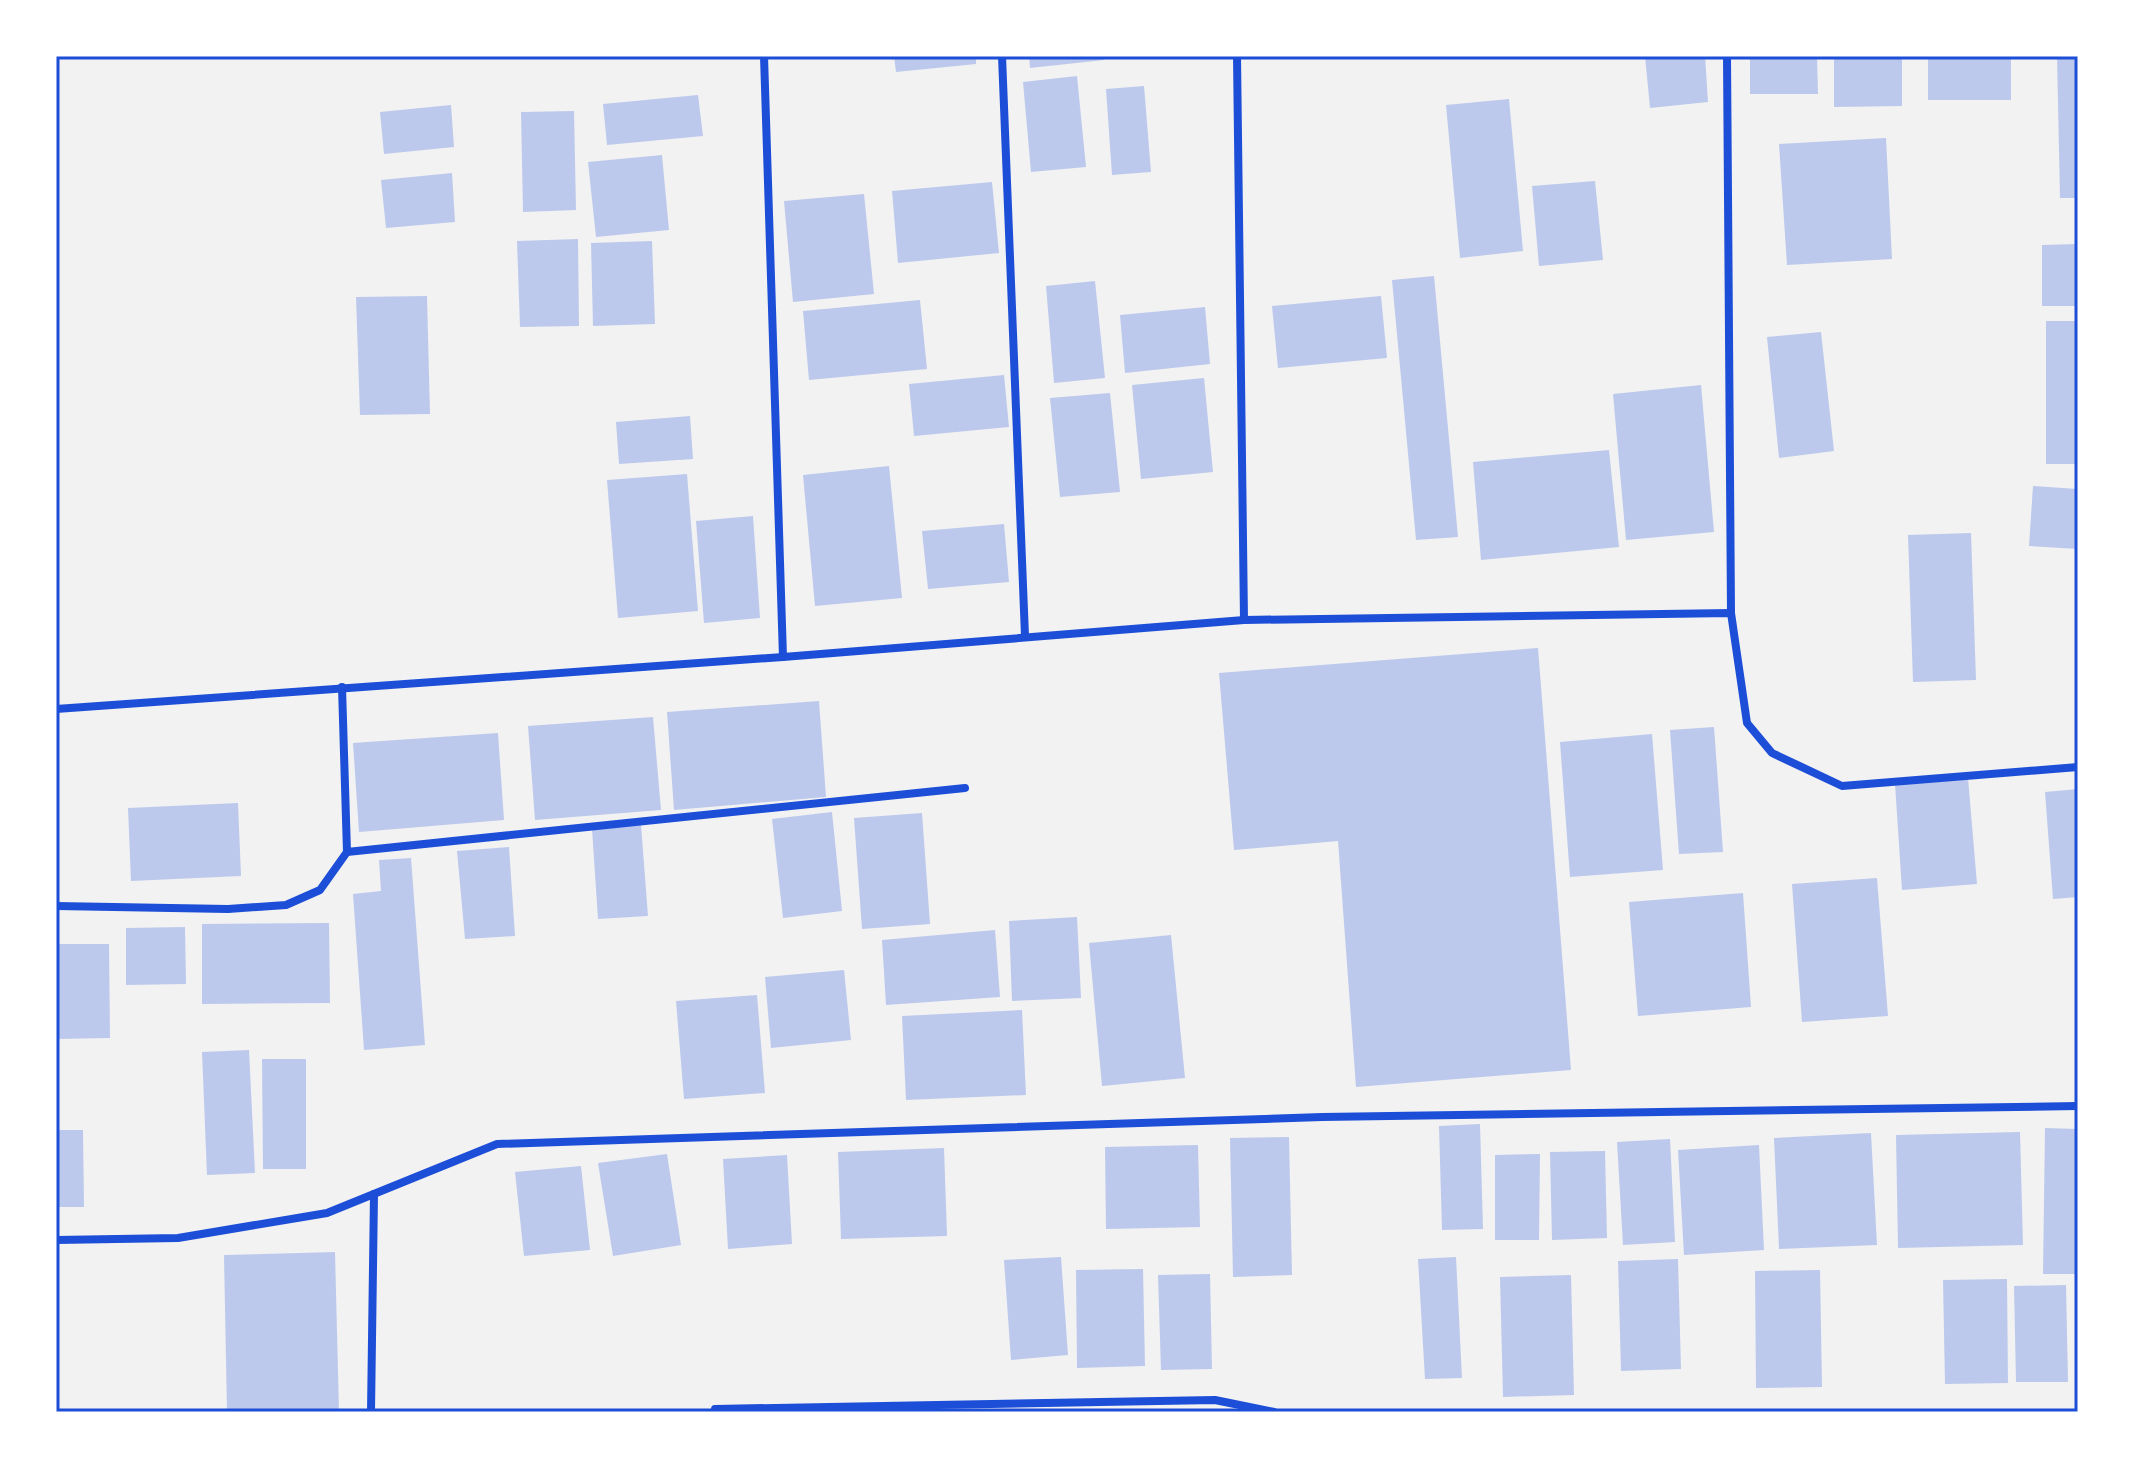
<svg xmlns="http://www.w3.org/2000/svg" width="2134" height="1468" viewBox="0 0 2134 1468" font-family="Signika,sans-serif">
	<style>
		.building { fill: #bdc9ec }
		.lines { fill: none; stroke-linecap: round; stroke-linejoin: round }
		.minor { stroke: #1d4ed8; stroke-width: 8 }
		.neatline { fill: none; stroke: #1d4ed8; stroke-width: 3 }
	</style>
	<rect width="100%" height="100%" fill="#f2f2f2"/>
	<!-- building -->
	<g class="building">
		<path d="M894 56H976V64L896 72Z"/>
		<path d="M1029 56H1103L1104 60 1030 68Z"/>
		<path d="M1645 56H1705L1708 102 1650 108Z"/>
		<path d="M1750 56H1817L1818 94H1750Z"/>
		<path d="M1834 56H1902V106L1834 107Z"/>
		<rect x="1928" y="56" width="83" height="44"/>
		<path d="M2057 56H2078V198H2060Z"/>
		<path d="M1077 76 1086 167 1031 172 1023 82Z"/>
		<path d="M1144 86 1151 172 1112 175 1106 89Z"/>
		<path d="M698 95 703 136 607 145 603 104Z"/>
		<path d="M1509 99 1523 251 1460 258 1446 105Z"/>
		<path d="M451 105 454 147 384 154 380 112Z"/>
		<path d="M574 111 576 210 523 212 521 112Z"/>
		<path d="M1886 138 1892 259 1787 265 1779 144Z"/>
		<path d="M662 155 669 230 596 237 588 162Z"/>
		<path d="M452 173 455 222 386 228 381 180Z"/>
		<path d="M1595 181 1603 260 1539 266 1532 186Z"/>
		<path d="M992 182 999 253 898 263 892 191Z"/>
		<path d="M864 194 874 294 793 302 784 201Z"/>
		<path d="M578 239 579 326 520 327 517 241Z"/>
		<path d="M652 241 655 324 593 326 591 243Z"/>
		<path d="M2078 244V306H2042V245Z"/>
		<path d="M1434 276 1458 537 1416 540 1392 280Z"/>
		<path d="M1095 281 1105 378 1054 383 1046 286Z"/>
		<path d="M427 296 430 414 360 415 356 297Z"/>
		<path d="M1381 296 1387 358 1278 368 1272 306Z"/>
		<path d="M920 300 927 369 809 380 803 311Z"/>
		<path d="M1205 307 1210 364 1125 373 1120 315Z"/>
		<rect x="2046" y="321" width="32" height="143"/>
		<path d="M1821 332 1834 451 1779 458 1767 337Z"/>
		<path d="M1004 375 1009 427 914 436 909 384Z"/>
		<path d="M1204 378 1213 472 1141 479 1132 385Z"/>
		<path d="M1701 385 1714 532 1626 540 1613 394Z"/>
		<path d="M1110 393 1120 492 1060 497 1050 398Z"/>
		<path d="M690 416 693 459 619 464 616 422Z"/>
		<path d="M1609 450 1619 547 1481 560 1473 462Z"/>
		<path d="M889 466 902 598 815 606 803 475Z"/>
		<path d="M687 474 698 611 618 618 607 480Z"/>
		<path d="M2033 486 2078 489V549L2029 546Z"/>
		<path d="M753 516 760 618 704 623 696 521Z"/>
		<path d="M1004 524 1009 582 928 589 922 531Z"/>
		<path d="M1971 533 1976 680 1913 682 1908 535Z"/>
		<path d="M1538 648 1571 1070 1356 1087 1338 841 1234 850 1219 673Z"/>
		<path d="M819 701 826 797 674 810 667 712Z"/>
		<path d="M653 717 661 810 535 820 528 726Z"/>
		<path d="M1714 727 1723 852 1679 854 1670 730Z"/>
		<path d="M498 733 504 820 359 832 353 743Z"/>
		<path d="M1652 734 1663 870 1570 877 1560 742Z"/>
		<path d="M1968 778 1977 884 1902 890 1895 784Z"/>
		<path d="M2078 789V897L2053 899 2045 792Z"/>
		<path d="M238 803 241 876 131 881 128 808Z"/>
		<path d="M832 812 842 911 783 918 772 819Z"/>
		<path d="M922 813 930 924 862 929 854 818Z"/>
		<path d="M641 825 648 916 598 919 592 829Z"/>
		<path d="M509 847 515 936 465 939 457 851Z"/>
		<path d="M411 858 425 1045 364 1050 353 894 381 891 379 860Z"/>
		<path d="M1877 878 1888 1016 1802 1022 1792 884Z"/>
		<path d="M1743 893 1751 1007 1638 1016 1629 902Z"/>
		<path d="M1077 917 1081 998 1012 1001 1009 921Z"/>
		<path d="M329 923 330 1003 202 1004V924Z"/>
		<path d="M185 927 186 984 126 985V928Z"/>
		<path d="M995 930 1000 997 886 1005 882 940Z"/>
		<path d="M1171 935 1185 1078 1102 1086 1089 943Z"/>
		<path d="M56 944H109L110 1038 56 1039Z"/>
		<path d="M844 970 851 1040 771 1048 765 977Z"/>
		<path d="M757 995 765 1093 684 1099 676 1001Z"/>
		<path d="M1022 1010 1026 1095 906 1100 902 1016Z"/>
		<path d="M249 1050 255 1173 207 1175 202 1052Z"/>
		<path d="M262 1059H306V1169H263Z"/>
		<path d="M1480 1124 1483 1229 1442 1230 1439 1126Z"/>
		<path d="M2045 1128 2078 1129V1274H2043Z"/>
		<path d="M56 1130H83L84 1207H56Z"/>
		<path d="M2020 1132 2023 1245 1898 1248 1896 1135Z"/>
		<path d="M1871 1133 1877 1245 1779 1249 1774 1138Z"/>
		<path d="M1289 1137 1292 1275 1233 1277 1230 1138Z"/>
		<path d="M1670 1139 1675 1242 1623 1245 1617 1142Z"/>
		<path d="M1198 1145 1200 1227 1106 1229 1105 1147Z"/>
		<path d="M1759 1145 1764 1250 1684 1255 1678 1150Z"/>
		<path d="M944 1148 947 1236 841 1239 838 1152Z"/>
		<path d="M1605 1151 1607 1238 1552 1240 1550 1152Z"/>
		<path d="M667 1154 681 1245 613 1256 598 1163Z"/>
		<path d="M1540 1154 1539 1240H1495V1155Z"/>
		<path d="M787 1155 792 1244 728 1249 723 1159Z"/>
		<path d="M581 1166 590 1250 524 1256 515 1172Z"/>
		<path d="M335 1252 339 1412H227L224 1255Z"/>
		<path d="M1061 1257 1068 1355 1011 1360 1004 1260Z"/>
		<path d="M1456 1257 1462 1378 1425 1379 1418 1259Z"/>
		<path d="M1678 1259 1681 1369 1621 1371 1618 1261Z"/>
		<path d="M1143 1269 1145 1366 1077 1368 1076 1270Z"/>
		<path d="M1820 1270 1822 1387 1756 1388 1755 1271Z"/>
		<path d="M1210 1274 1212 1369 1161 1370 1158 1275Z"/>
		<path d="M1571 1275 1574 1395 1503 1397 1500 1277Z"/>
		<path d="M2007 1279 2008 1383 1945 1384 1943 1280Z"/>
		<path d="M2066 1285 2068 1382H2016L2014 1286Z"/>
	</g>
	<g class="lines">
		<!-- minor -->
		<g class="minor">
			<path d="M764 56 783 657"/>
			<path d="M1002 56 1025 636"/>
			<path d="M1237 56 1244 620"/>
			<path d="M1727 56 1731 613"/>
			<path d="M56 709 783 657 1244 620 1731 613 1747 723 1772 753 1842 786 2078 767"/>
			<path d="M347 852 965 788"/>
			<path d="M56 906 228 909 286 905 320 890 347 852 342 687"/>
			<path d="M56 1240 178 1238 327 1213 497 1144 1322 1117 2078 1106"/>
			<path d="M715 1409 1215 1400 1274 1412"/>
			<path d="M371 1412 374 1194"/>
		</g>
	</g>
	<!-- border -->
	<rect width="2134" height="1468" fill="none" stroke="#ffffff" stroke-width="116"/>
	<rect x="58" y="58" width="2018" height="1352" class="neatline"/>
</svg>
